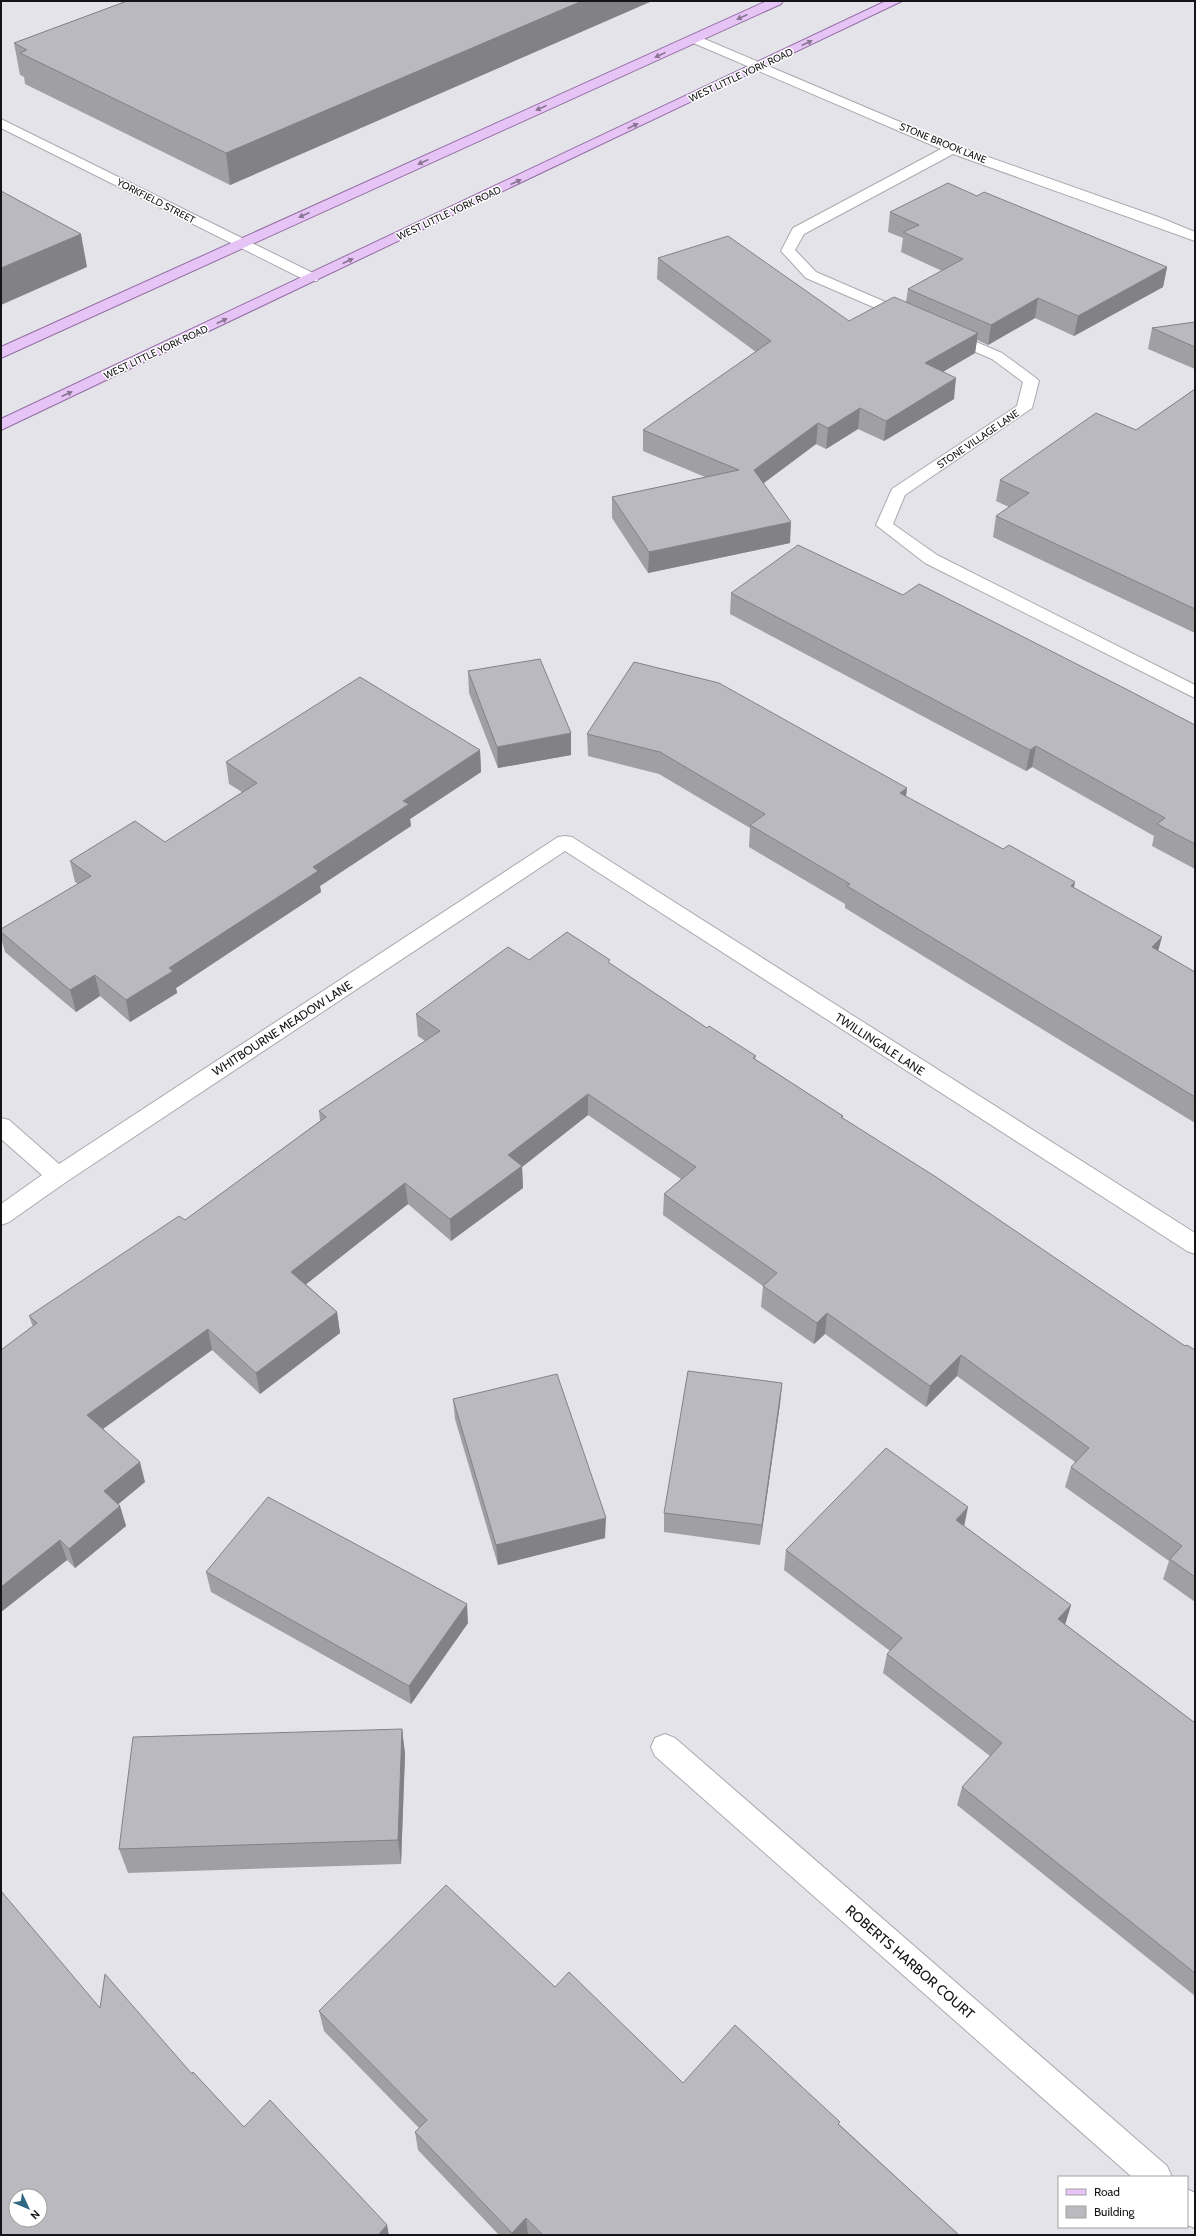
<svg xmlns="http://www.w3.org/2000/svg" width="1196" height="2236" viewBox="0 0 1196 2236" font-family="Cabin,sans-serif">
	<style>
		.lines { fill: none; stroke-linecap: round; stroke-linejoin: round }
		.minor-casing { stroke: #aaaaaf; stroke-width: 2 }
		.major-casing { stroke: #926da2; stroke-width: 2 }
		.minor { fill: #fff; fill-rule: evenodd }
		.major { fill: #e6c4f5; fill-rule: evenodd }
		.wall { fill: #a09fa4 }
		.shaded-wall { fill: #828286 }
		.building { fill: #bab9bf; stroke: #828286; fill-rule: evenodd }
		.oneway { fill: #887591 }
		.labels { text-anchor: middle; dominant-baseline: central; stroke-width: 3; stroke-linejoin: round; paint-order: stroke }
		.far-street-label { font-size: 10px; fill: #141416; stroke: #fff }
		.street-label { font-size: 12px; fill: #141416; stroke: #fff }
		.near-street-label { font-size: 14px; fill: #141416; stroke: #fff }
	</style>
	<rect width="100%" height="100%" fill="#e3e3e9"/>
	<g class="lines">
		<defs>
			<g id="minor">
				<path d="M695 35 957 146 1161 218 1195 232V241L953 154 804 234 795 250 816 272 911 313 913 316 911 319H901L806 278 781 251 793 228 941 149 691 42 689 39Z"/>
				<path d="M1 119 317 275 319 278 317 281H307L1 128Z"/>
				<path d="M948 330 1002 353 1036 378 1039 381 1032 408 905 495 893 524 937 555 1195 685V698L925 563 876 525 892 489 1017 406 1023 382 992 359 943 338 940 335 943 332Z"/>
				<path d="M565 836 572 837 1195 1233V1254L1187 1251 565 851 66 1182 9 1222 1 1225V1204L42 1175 1 1139V1118L9 1120 59 1164 558 837Z"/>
				<path d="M665 1734 675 1738 1167 2166 1172 2177H1132L655 1756 651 1747 655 1738Z"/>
				<path d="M1187 2189 1195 2193V2228L1187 2225Z"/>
			</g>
			<g id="major">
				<path d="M767 1H783L781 4 1 358V347Z"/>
				<path d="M886 1H902L1 430V419Z"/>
			</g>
		</defs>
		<!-- minor casing -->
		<use href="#minor" class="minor-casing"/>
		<!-- major casing -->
		<use href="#major" class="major-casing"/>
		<!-- minor -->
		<use href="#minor" class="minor"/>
		<!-- major -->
		<use href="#major" class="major"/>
	</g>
	<!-- wall -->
	<g class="wall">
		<path d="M127 1H652L230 185 25 84 24 77 20 75 14 43Z"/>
		<path d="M977 196 1167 267 1163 287 1074 336 1035 318 988 345 977 340 975 353 943 372 954 399 884 441 858 429 826 449 816 444 764 483 790 543 648 573 612 518V497L705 477 643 451V430L756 352 657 279 658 258 849 321 906 302 908 289 942 271 901 252 903 238 888 232 890 212Z"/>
		<path d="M1195 322V369L1148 349 1152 328Z"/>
		<path d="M1195 389V633L993 537 996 516 1009 507 996 501 1000 480 1136 430Z"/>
		<path d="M731 593 903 595 1195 725V869L1152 846 1154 836 1032 767 1026 771 730 614Z"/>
		<path d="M468 671 571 755 498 768 469 693Z"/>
		<path d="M587 734 907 788 906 797 1074 888 1158 951 1195 972V1123L845 908V904L749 847 750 828 659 774 588 756Z"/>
		<path d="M480 750 481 772 410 819 411 826 320 886 321 892 176 988 177 993 130 1022 100 996 76 1012 5 952 1 938V929L78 884 75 882 70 861 165 842 242 792 229 784 226 762Z"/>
		<path d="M529 960 610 964 707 1028 756 1056 755 1059 843 1116 842 1118 1185 1346 1195 1350V1602L1163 1579 1169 1561 1065 1487 1071 1467 1075 1462 957 1376 926 1407 825 1334 814 1344 761 1307 763 1286 663 1215 664 1194 681 1179 588 1115 522 1167 523 1188 451 1241 408 1204 306 1284 337 1312 340 1333 260 1394 212 1350 103 1429 145 1482 118 1504 120 1506 126 1526 75 1568 67 1560 1 1612 33 1327 29 1316 185 1220 320 1121 319 1111 425 1041 418 1036 416 1014Z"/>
		<path d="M782 1383 780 1404 760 1545 664 1532V1513Z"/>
		<path d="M453 1399 605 1538 498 1565 455 1419Z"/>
		<path d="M964 1526 1071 1605 1065 1624 1195 1723V1996L957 1805 962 1787 990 1756 883 1673 887 1654 890 1651 784 1570 786 1550Z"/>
		<path d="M206 1572 468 1623 411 1704 211 1592Z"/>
		<path d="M402 1729 405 1754 401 1864 128 1873 119 1849Z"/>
		<path d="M555 1987 683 2083 840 2125 959 2235H499L418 2150 415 2132 419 2128 324 2031 319 2011Z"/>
	</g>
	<!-- shaded-wall -->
	<g class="shaded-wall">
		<path d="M582 1H652L230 185 226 153Z"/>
		<path d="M81 234 87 267 1 305V268Z"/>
		<path d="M1167 267 1163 287 1074 336 1078 316Z"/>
		<path d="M1038 298 1035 318 988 345 991 325Z"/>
		<path d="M978 333 975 353 922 384 925 363Z"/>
		<path d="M956 378 954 399 884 441 886 421Z"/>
		<path d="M860 408 858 429 826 449 828 428Z"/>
		<path d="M818 423 816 444 753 491 754 470Z"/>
		<path d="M791 522 790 543 648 573 649 552Z"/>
		<path d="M571 733V755L498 768 497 747Z"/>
		<path d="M1036 746 1032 767 1026 771 1030 750Z"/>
		<path d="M480 750 481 772 410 819 411 826 320 886 321 892 176 988 177 993 130 1022 126 1000 169 968 313 867 403 801Z"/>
		<path d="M907 788 904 810 900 793Z"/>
		<path d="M1075 882 1071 904V886Z"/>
		<path d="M1162 937 1156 959 1152 947Z"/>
		<path d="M95 975 100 996 76 1012 70 990Z"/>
		<path d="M588 1094V1115L522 1167 523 1188 451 1241 450 1219 508 1155Z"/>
		<path d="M405 1183 408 1204 295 1293 291 1272Z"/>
		<path d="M337 1312 340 1333 260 1394 256 1373Z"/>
		<path d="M827 1313 825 1334 814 1344 817 1323Z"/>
		<path d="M208 1329 212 1350 93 1436 87 1415Z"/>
		<path d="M961 1355 957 1376 926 1407 930 1386Z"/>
		<path d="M782 1383 780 1404 760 1545 762 1525Z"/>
		<path d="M140 1462 145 1482 110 1511 104 1491Z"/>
		<path d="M120 1506 126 1526 75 1568 69 1549Z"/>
		<path d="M968 1507 964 1527 956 1520Z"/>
		<path d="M606 1518 605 1538 498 1565 496 1545Z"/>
		<path d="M60 1540 67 1560 1 1612V1587Z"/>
		<path d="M467 1604 468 1623 411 1704 409 1686Z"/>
		<path d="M1071 1605 1065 1625 1058 1619Z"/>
		<path d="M402 1729 405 1754 401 1864 398 1840Z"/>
		<path d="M526 2218 528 2235H512V2233Z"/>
		<path d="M387 2225 389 2235H378Z"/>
	</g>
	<!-- building -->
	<g class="building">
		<path d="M127 1H582L226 153 20 53 27 50 14 43Z"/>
		<path d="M948 183 977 196 984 192 1167 267 1078 316 1038 298 991 325 908 289 963 259 903 232 919 225 890 212Z"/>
		<path d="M1 191 81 234 1 268Z"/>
		<path d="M728 236 849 321 894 297 978 333 925 363 956 378 886 421 860 408 828 428 818 423 754 470 791 522 649 552 612 497 739 470 643 430 771 341 658 258Z"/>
		<path d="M1195 322V347L1152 328Z"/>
		<path d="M1195 389V609L996 516 1029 493 1000 480 1096 413 1136 430Z"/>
		<path d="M798 545 903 595 919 584 1124 688 1195 725V844L1157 824 1165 818 1036 746 1030 750 731 593Z"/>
		<path d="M540 659 571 733 497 747 468 671Z"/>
		<path d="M634 662 719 683 907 788 900 793 1003 849 1009 845 1075 882 1071 886 1162 937 1152 947 1195 972V1097L847 886 850 884 750 825 765 814 660 752 587 734Z"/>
		<path d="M360 677 480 750 403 801 409 804 313 867 318 871 169 968 173 971 126 1000 95 975 70 990 1 932V929L91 876 70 861 135 821 165 842 257 783 226 762Z"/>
		<path d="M567 932 610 960 608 962 707 1028 709 1026 756 1056 753 1058 843 1116 841 1117 936 1177 1185 1346 1187 1345 1195 1350V1577L1170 1559 1182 1546 1071 1467 1089 1448 961 1355 930 1386 827 1313 817 1323 763 1286 777 1273 664 1194 696 1167 588 1094 508 1155 522 1166 450 1219 405 1183 291 1272 337 1312 256 1373 208 1329 87 1415 140 1462 104 1491 120 1506 69 1549 60 1540 1 1587V1350L37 1323 29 1316 179 1216 185 1220 326 1117 319 1111 440 1031 416 1014 508 947 529 960Z"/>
		<path d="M688 1371 782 1383 762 1525 664 1513Z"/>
		<path d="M557 1374 606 1518 496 1545 453 1399Z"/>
		<path d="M886 1448 968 1507 956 1520 1071 1605 1058 1619 1195 1723V1973L962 1787 1002 1743 887 1654 902 1638 786 1550Z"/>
		<path d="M268 1497 467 1604 409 1686 206 1572Z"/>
		<path d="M402 1729 398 1840 119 1849 133 1737Z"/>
		<path d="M446 1885 555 1987 569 1972 683 2083 735 2025 840 2122 838 2124 959 2235H543L526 2218 512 2233 415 2132 427 2120 319 2011Z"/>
		<path d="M1 1891 100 2008 105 1974 192 2074 193 2072 244 2127 270 2100 387 2225 378 2235H1ZM16 2196H40V2220H16Z"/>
	</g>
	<!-- one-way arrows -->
	<defs><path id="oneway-solid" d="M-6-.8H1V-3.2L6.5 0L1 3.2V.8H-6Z"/></defs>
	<g class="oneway">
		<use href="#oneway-solid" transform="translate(742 17) rotate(155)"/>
		<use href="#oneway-solid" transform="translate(807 43) rotate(-25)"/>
		<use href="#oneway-solid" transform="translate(660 55) rotate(156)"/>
		<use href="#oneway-solid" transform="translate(541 108) rotate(156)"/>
		<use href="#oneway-solid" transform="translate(633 126) rotate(-25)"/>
		<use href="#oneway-solid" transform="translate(423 162) rotate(156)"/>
		<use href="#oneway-solid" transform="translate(516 182) rotate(-25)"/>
		<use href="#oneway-solid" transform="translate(304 215) rotate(156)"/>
		<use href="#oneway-solid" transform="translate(348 261) rotate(-25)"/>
		<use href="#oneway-solid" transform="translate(222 321) rotate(-25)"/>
		<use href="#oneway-solid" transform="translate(67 394) rotate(-25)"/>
	</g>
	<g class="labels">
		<!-- far-street labels -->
		<g class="far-street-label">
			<text transform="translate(741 75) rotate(-25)">WEST LITTLE YORK ROAD</text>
			<text transform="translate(943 143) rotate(22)">STONE BROOK LANE</text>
			<text transform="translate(156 201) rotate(27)">YORKFIELD STREET</text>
			<text transform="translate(449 213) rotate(-25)">WEST LITTLE YORK ROAD</text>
			<text transform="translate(156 352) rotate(-25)">WEST LITTLE YORK ROAD</text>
			<text transform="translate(978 439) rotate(-34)">STONE VILLAGE LANE</text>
		</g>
		<!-- street labels -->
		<g class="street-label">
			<text transform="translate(282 1028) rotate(-33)">WHITBOURNE MEADOW LANE</text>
			<text transform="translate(880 1044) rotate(33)">TWILLINGALE LANE</text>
		</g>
		<!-- near-street labels -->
		<g class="near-street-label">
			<text transform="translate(910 1962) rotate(41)">ROBERTS HARBOR COURT</text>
		</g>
	</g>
	<!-- border -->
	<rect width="1196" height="2236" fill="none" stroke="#141416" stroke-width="4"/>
	<!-- legend -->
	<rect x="1058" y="2176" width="130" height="52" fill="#ffffff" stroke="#a1a1a2"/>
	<rect x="1066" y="2189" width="20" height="6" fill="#e6c4f5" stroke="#a1a1a2"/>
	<text x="1094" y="2196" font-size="12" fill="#141416">Road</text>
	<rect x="1066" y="2206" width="20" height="12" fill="#bab9bf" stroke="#a1a1a2"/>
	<text x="1094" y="2216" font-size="12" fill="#141416">Building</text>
	<!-- north arrow -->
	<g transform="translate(28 2208) rotate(134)"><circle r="19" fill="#ffffff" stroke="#a1a1a2"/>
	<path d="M0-3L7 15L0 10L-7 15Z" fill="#306781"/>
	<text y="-6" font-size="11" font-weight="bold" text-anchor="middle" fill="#141416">N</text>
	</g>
</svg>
